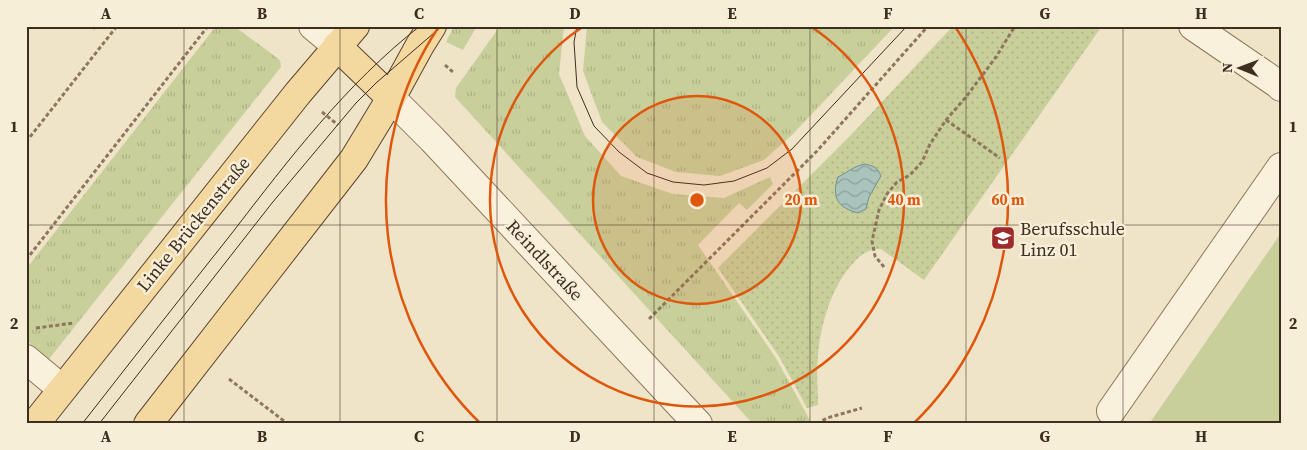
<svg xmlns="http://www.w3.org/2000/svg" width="1307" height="450" viewBox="0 0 1307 450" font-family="'Source Serif 4',serif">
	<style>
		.grass { fill: url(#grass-tufts) }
		.park { fill: url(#park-dots) }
		.pitch { fill: #c9cf9b }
		.water { fill: url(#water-waves); stroke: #6f938a }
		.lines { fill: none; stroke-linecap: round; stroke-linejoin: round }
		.minor-casing { stroke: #8d765c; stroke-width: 30 }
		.major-casing { stroke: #5b4430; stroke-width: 30 }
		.path { stroke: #8d765c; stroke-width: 3; stroke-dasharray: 4 2.5; stroke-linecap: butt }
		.minor { stroke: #faf1dc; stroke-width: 28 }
		.major { stroke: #f3d9a0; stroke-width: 28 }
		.tram { stroke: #3d2e20; stroke-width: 1 }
		.grid { fill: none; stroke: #3d2e20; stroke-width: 1; stroke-opacity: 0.55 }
		.ring { fill: none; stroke: #df570d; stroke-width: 2.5 }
		.labels { text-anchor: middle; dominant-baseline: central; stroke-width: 5; stroke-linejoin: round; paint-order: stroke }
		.street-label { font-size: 18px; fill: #3d2e20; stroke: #f7eed8 }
		.poi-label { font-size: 18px; fill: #3d2e20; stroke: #f7eed8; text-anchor: start }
		.centre { fill: #df570d; stroke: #f7eed8; stroke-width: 2.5 }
		.ring-label { font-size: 15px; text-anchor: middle; font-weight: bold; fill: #df570d; stroke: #f7eed8; stroke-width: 5; stroke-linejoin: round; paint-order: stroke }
		.neatline { fill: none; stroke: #3d2e20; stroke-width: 2 }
		.grid-label { font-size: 16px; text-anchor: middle; font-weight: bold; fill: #3d2e20 }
	</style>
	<defs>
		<pattern id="grass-tufts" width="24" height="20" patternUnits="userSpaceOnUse" patternTransform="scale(1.25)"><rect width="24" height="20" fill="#c9cf9b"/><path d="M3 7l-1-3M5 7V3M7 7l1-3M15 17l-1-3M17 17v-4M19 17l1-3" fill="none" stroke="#aeb285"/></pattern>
		<pattern id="park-dots" width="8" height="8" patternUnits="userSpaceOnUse" patternTransform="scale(1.25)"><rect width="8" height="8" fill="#c9cf9b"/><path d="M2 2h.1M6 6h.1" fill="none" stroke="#aeb285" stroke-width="1.8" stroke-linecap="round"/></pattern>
		<pattern id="water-waves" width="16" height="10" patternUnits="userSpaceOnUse" patternTransform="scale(1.25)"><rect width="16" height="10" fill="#a9c4bc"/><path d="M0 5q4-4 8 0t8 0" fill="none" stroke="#8ba098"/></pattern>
	</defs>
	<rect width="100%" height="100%" fill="#f0e4c8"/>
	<!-- grass -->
	<g class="grass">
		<path d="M216 26H234L280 60 281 67 49 359 26 340V269Z"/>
		<path d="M454 26H477L463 50 446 42Z"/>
		<path d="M500 26H564L559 74 585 136 621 176 673 194 724 198 770 177 773 184 747 210 739 203 698 245 776 358 812 424H753L455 97 456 88Z"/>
		<path d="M587 26H895L792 135 764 160 720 176 676 172 637 157 602 122 583 71Z"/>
	</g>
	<!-- park -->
	<path class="park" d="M953 26H1102L924 280 881 249C866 249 858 257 849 268 830 292 821 324 818 355 816 371 818 389 818 405L807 408 780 358 718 268 851 135Z"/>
	<!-- pitch -->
	<path class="pitch" d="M1281 233V424H1149Z"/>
	<!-- water -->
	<path class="water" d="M865 164C874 166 877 167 881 176L869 197 866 209 858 213C838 208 831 197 838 177 848 172 854 166 865 164Z"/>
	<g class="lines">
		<defs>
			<g id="minor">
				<path d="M313 26 337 46"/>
				<path d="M1193 26 1278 84 1281 87"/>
				<path d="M391 98 433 140 698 424"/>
				<path d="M26 359 62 389"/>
				<path d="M1111 411 1281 167"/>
			</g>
			<g id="major">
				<path d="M337 46 391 98"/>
				<path d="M35 424 298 93 355 26"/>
				<path d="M148 424 354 159 391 98 420 45 432 26"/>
			</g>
		</defs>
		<!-- minor casing -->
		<use href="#minor" class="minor-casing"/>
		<!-- major casing -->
		<use href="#major" class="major-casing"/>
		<!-- path -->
		<g class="path">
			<path d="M92 26 97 30"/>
			<path d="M445 65 454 73"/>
			<path d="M322 112 338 125"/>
			<path d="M946 120 1000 158"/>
			<path d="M26 142 117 26"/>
			<path d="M26 260 208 26"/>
			<path d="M884 267 875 256 872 241 879 210 887 194 897 182 910 175 922 162 930 144 946 120 966 97 996 57 1015 26"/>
			<path d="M649 319 817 151 928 26"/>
			<path d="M36 328 74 323"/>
			<path d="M229 379 288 424"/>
			<path d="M817 424 827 418 862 408"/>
		</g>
		<!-- minor -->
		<use href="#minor" class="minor"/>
		<!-- major -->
		<use href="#major" class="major"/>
		<!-- tram -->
		<g class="tram">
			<path d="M577 26 574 42 577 87 594 126 619 152 647 173 673 182 704 185 734 181 767 168 792 149 907 26"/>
			<path d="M82 424C132 360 182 296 232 233 289 159 346 84 420 26"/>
			<path d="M99 424 272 203 356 103 376 83 442 26"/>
		</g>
	</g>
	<!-- grid -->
	<path class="grid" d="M184 26V424M340 26V424M497 26V424M654 26V424M810 26V424M966 26V424M1123 26V424M26 225H1281"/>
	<!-- distance rings -->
	<circle cx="697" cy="200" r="104" fill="#df570d" fill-opacity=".12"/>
	<g class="ring">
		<circle cx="697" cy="200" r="104"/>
		<path d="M810 26A207 207 0 1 1 584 26"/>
		<path d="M481 424A311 311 0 0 1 438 28M956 28A311 311 0 0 1 913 424"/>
	</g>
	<!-- icons -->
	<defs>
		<symbol id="school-square" viewBox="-11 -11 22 22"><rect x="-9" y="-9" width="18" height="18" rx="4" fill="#9e2a2b" stroke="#f7eed8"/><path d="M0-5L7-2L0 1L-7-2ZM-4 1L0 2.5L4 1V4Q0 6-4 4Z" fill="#fff"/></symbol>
	</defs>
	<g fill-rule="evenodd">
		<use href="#school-square" x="989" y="224" width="28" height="28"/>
	</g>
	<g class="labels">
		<!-- street labels -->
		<g class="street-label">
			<text transform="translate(193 224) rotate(-51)">Linke Brückenstraße</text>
			<text transform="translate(545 260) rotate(47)">Reindlstraße</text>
		</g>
		<!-- poi labels -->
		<g class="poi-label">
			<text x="1020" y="228">Berufsschule<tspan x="1020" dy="21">Linz 01</tspan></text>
		</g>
	</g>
	<circle cx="697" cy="200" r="8" class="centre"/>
	<g class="ring-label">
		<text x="801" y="205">20 m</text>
		<text x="904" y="205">40 m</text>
		<text x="1008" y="205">60 m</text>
	</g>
	<!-- border -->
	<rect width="1307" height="450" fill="none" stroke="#f7eed8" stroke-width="55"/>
	<!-- north arrow -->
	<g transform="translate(1240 68) rotate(271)" stroke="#f7eed8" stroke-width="4" paint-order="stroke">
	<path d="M0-4L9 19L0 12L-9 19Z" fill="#3d2e20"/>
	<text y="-8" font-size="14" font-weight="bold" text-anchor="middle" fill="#3d2e20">N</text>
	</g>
	<rect x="28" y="28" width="1252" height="394" class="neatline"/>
	<g class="grid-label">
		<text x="106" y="19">A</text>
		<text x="262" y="19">B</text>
		<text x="419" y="19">C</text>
		<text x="575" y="19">D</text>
		<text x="732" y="19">E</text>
		<text x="888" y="19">F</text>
		<text x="1045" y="19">G</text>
		<text x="1201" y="19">H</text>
		<text x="14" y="132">1</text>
		<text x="1293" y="132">1</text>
		<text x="14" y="329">2</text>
		<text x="1293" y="329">2</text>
		<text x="106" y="442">A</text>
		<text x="262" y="442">B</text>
		<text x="419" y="442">C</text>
		<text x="575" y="442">D</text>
		<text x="732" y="442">E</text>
		<text x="888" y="442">F</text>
		<text x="1045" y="442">G</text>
		<text x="1201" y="442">H</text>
	</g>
</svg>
